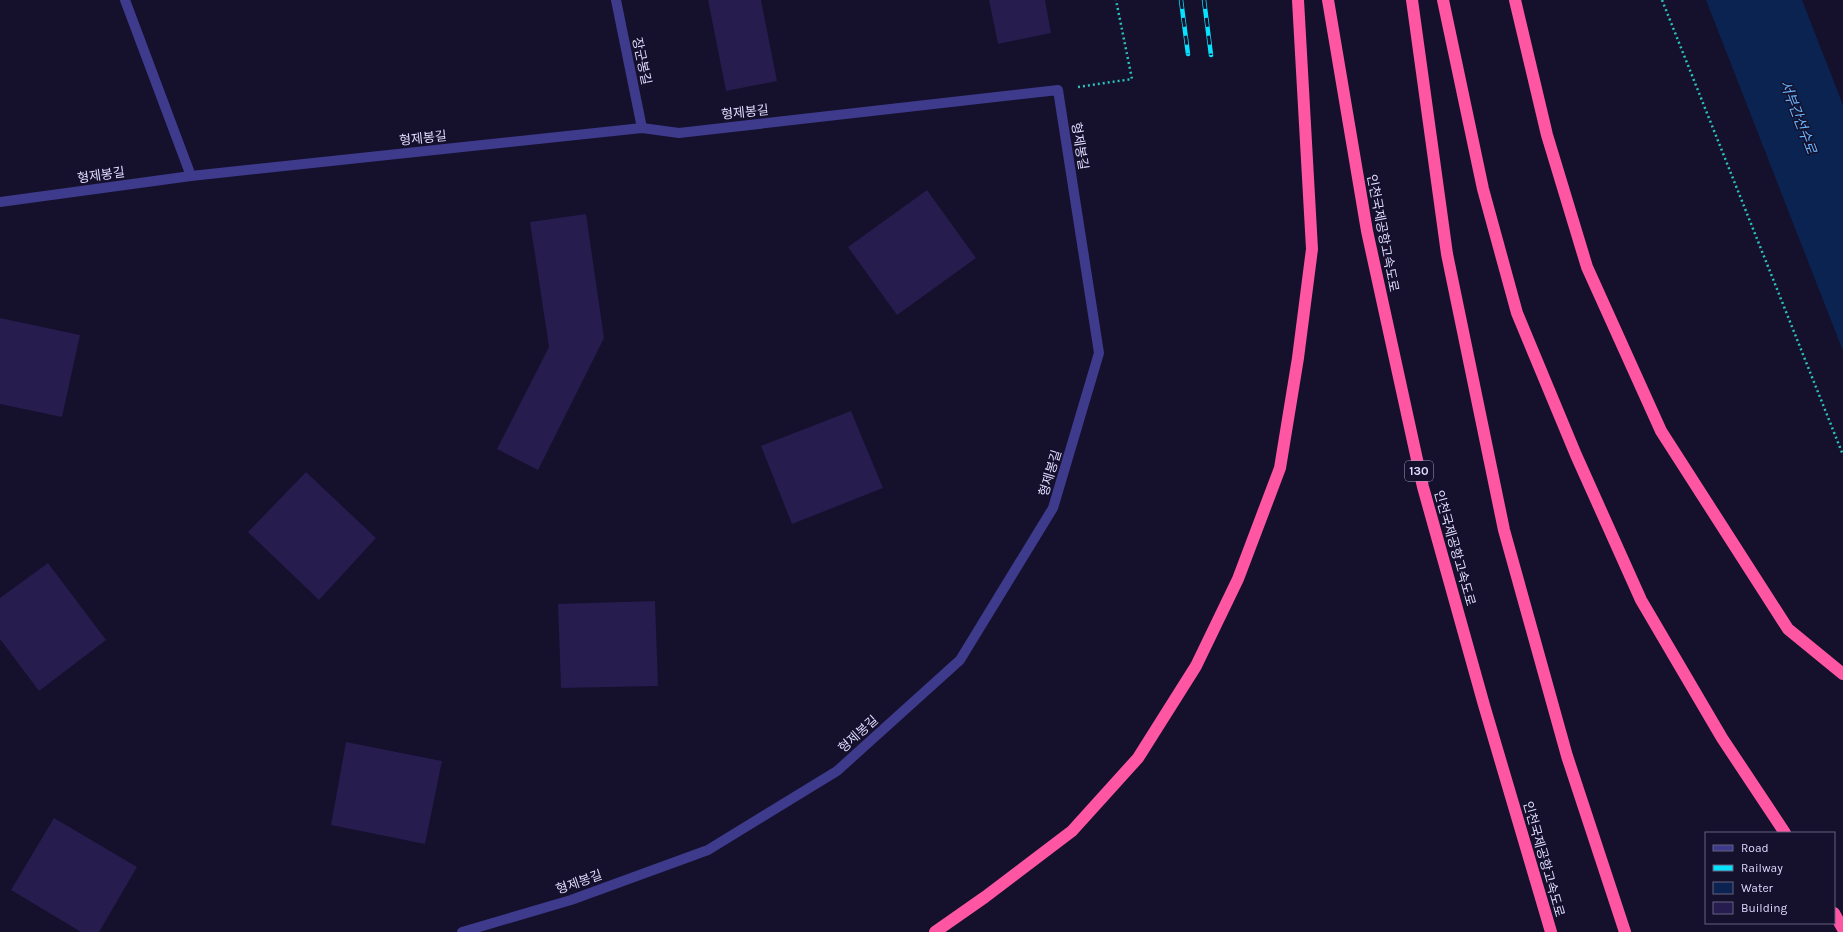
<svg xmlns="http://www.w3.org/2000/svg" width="1843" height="932" viewBox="0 0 1843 932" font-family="Karla,'Noto Sans KR',sans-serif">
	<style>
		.water { fill: #0b2350 }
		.building { fill: #261c4d }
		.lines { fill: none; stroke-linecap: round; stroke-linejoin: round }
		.path { stroke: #2dc1ba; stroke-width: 2.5; stroke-dasharray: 2 3; stroke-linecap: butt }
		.street { stroke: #3e3a8c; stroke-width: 10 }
		.highway { stroke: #ff56a4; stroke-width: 12 }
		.rail-casing { stroke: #07e3ff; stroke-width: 4.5 }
		.rail { stroke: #15102c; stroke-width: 3; stroke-dasharray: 9; stroke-linecap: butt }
		.labels { text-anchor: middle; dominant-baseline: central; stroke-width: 3; stroke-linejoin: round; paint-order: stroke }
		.shield { fill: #15102c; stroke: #a29ec0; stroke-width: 1 }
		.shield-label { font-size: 12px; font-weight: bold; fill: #dfdbff }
		.street-label { font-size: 13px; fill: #dfdbff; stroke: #15102c }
		.water-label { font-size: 14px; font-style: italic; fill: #69b7ff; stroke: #15102c }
	</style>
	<rect width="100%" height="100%" fill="#15102c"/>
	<!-- water -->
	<path class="water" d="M1706 0H1802L1843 105V351Z"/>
	<!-- building -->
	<g class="building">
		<path d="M708 0H761L777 81 726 91Z"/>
		<path d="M989 0H1045L1051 33 998 44Z"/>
		<path d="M927 190 976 258 897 315 848 247Z"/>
		<path d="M586 214 604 338 538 470 497 449 549 347 530 222Z"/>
		<path d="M0 318 80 335 62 417 0 404Z"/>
		<path d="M851 411 883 488 792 524 761 446Z"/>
		<path d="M306 472 376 538 319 600 248 532Z"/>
		<path d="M48 563 106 640 39 691 0 639V598Z"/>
		<path d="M655 601 658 686 561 688 558 604Z"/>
		<path d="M346 742 442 761 425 844 331 825Z"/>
		<path d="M54 818 137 867 99 932H81L11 890Z"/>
	</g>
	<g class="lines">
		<!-- path -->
		<g class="path">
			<path d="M1662 0 1843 455"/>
			<path d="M1078 87 1132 79 1116 0"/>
		</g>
		<!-- street -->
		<g class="street">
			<path d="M125 0 191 176"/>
			<path d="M616 0 642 128"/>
			<path d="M0 202 191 176 642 128 679 133 1058 90 1099 353 1053 508 960 660 837 771 708 850 571 900 462 932"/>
		</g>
		<!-- highway -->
		<g class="highway">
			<path d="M1328 0 1367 231 1423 487 1484 705 1551 932"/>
			<path d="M1412 0 1447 254 1504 530 1567 756 1625 932"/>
			<path d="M1443 0 1483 189 1517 313 1576 455 1641 600 1722 738 1785 833"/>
			<path d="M1515 0 1547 135 1587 267 1661 431 1788 629 1843 674"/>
			<path d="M1834 913 1843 929"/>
			<path d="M935 932 985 897 1072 831 1138 758 1196 666 1238 579 1280 468 1298 358 1312 249 1298 0"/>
		</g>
		<defs>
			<g id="rail">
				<path d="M1181 0 1188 54"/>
				<path d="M1204 0 1211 55"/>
			</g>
		</defs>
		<!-- rail casing -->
		<use href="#rail" class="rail-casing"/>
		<!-- rail -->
		<use href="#rail" class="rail"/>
	</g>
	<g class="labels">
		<!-- shield labels -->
		<rect class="shield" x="1405" y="461" width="28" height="20" rx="3"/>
		<g class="shield-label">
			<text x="1419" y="471">130</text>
		</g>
		<!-- street labels -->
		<g class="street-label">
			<text transform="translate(642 61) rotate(78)">장군봉길</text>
			<text transform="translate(745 112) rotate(-6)">형제봉길</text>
			<text transform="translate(423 138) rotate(-6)">형제봉길</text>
			<text transform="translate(1080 146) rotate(81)">형제봉길</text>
			<text transform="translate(101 175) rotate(-8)">형제봉길</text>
			<text transform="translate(1383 233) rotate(79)">인천국제공항고속도로</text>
			<text transform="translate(1050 473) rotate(-73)">형제봉길</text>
			<text transform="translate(1455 548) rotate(74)">인천국제공항고속도로</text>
			<text transform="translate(858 734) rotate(-42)">형제봉길</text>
			<text transform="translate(1544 859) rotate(74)">인천국제공항고속도로</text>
			<text transform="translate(579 882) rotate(-19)">형제봉길</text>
		</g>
		<!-- water labels -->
		<g class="water-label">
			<text transform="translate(1798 117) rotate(69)">서부간선수로</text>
		</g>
	</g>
	<!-- legend -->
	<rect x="1705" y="832" width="130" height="92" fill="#15102c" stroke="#666180"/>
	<rect x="1713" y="845" width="20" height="6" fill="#3e3a8c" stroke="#666180"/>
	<text x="1741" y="852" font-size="12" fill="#dfdbff">Road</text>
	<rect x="1713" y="865" width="20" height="6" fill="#07e3ff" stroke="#666180"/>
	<text x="1741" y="872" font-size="12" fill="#dfdbff">Railway</text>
	<rect x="1713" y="882" width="20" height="12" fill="#0b2350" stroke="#666180"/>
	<text x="1741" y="892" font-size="12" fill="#dfdbff">Water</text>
	<rect x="1713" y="902" width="20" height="12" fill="#261c4d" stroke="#666180"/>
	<text x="1741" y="912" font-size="12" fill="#dfdbff">Building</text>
</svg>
